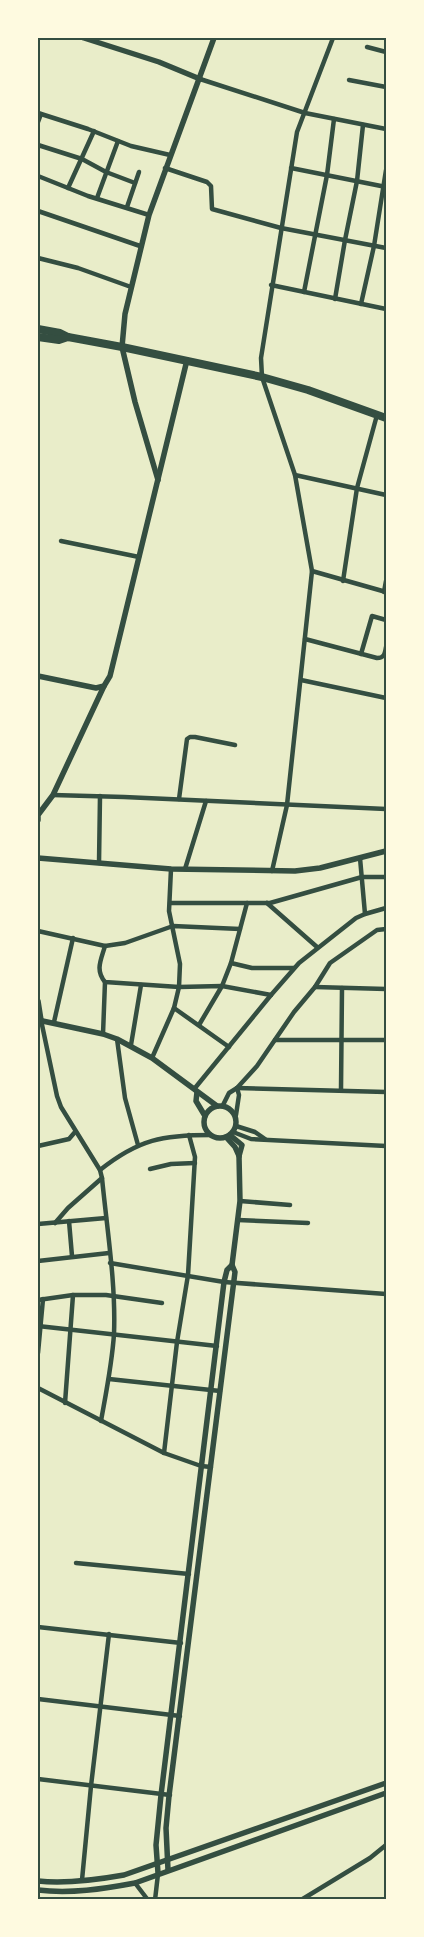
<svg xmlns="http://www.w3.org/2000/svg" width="424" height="1937" viewBox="0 0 424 1937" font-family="'Sofia Sans Condensed',sans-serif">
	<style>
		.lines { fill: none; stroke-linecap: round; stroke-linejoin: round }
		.minor { stroke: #344e41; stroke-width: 4.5 }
		.tertiary { stroke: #344e41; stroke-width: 5.5 }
		.primary { stroke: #344e41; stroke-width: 8 }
		.neatline { fill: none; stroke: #344e41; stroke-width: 2 }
	</style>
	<rect width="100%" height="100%" fill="#e9edc9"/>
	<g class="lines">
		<!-- minor -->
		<g class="minor">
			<path d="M367 47 386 52"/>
			<path d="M200 79 305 113 386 129"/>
			<path d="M349 80 386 87"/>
			<path d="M38 113 88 129 131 146 170 155"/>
			<path d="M38 122 41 114"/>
			<path d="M38 145 82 159 106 172 135 183"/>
			<path d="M165 168 207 182 211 186 212 209 281 228 386 248"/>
			<path d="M291 168 386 187"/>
			<path d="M38 176 88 196 149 215"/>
			<path d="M68 188 94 131"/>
			<path d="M97 198 118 141"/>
			<path d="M127 207 139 172"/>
			<path d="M38 211 140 246"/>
			<path d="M38 258 78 268 131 287"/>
			<path d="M271 285 386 309"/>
			<path d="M304 292 327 175 334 119"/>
			<path d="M335 299 345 240 357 181 363 125"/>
			<path d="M361 304 374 246 386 170"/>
			<path d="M295 475 386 495"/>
			<path d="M61 541 139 557"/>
			<path d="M312 571 386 592"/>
			<path d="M343 581 357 488 377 415"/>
			<path d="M384 592 386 581"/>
			<path d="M305 639 377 658C384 658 385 654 386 647"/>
			<path d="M361 654 372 616 386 620"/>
			<path d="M301 680 386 698"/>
			<path d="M53 795 124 797 386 809"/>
			<path d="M179 799 187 739 190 737H195L235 745"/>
			<path d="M360 858 365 914"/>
			<path d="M99 863 100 796"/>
			<path d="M185 869 206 801"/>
			<path d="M272 871 287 805 312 571 295 475 262 377 261 358 297 132 333 38"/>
			<path d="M170 903H270L362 877H386"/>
			<path d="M267 903 317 947"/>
			<path d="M38 931 105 946C101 960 95 970 105 982L179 987 222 986 271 995"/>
			<path d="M105 946 125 943 173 926 240 929"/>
			<path d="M231 963 252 968H294"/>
			<path d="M315 987 386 989"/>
			<path d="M174 1008 229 1047"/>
			<path d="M41 1020 57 1096 61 1107 100 1170 102 1178C107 1229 116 1284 114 1334 112 1364 106 1393 101 1421"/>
			<path d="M54 1022 73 938"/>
			<path d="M199 1025 222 986 231 963 247 903"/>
			<path d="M103 1034 105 982"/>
			<path d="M117 1039 125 1098 138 1145"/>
			<path d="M275 1040H386"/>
			<path d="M131 1045 141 985"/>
			<path d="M152 1058 174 1008 179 987 180 964 169 911 171 869"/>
			<path d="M195 1088 271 995 299 963 356 918 365 914 386 908"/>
			<path d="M237 1088 386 1092"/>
			<path d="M341 1090 342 988"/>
			<path d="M223 1105 229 1093 237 1088 257 1066 294 1012 315 987 330 963 377 930 386 929"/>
			<path d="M236 1115 239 1095 237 1088"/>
			<path d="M236 1126 255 1132 265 1139"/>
			<path d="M233 1132 251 1139 386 1146"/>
			<path d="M38 1146 69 1139 75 1132"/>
			<path d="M150 1169 171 1164 195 1163"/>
			<path d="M100 1170C139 1139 163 1135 211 1135"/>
			<path d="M240 1201 290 1205"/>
			<path d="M238 1220 308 1223"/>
			<path d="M69 1221 72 1256"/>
			<path d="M55 1223 68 1208 102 1178"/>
			<path d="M38 1224 106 1218"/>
			<path d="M38 1261 109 1253"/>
			<path d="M110 1263 224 1282 386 1294"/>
			<path d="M38 1300 73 1295H106L162 1303"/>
			<path d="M38 1326 217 1346"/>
			<path d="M38 1353 43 1299"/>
			<path d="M109 1379 220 1391"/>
			<path d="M38 1388 164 1453 201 1466 211 1467"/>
			<path d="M65 1403 73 1295"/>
			<path d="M164 1453 177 1342 188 1275 195 1157 189 1135"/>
			<path d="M76 1563 189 1574"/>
			<path d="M38 1627 181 1643"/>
			<path d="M38 1699 180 1716"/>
			<path d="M38 1779 170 1795"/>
			<path d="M82 1880 91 1786 109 1634"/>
			<path d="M135 1883 148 1900"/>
			<path d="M155 1900 158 1874"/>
			<path d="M301 1900 370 1858 386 1845"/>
		</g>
		<!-- tertiary -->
		<g class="tertiary">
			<path d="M84 38 159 62 200 79"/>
			<path d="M158 480 135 402 122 347 125 314 149 215 214 38"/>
			<path d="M38 676 96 688 104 686 110 676 187 360"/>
			<path d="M38 820V815L53 795 104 686"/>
			<path d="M38 858 171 869 295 871 320 868 386 851"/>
			<path d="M38 1001 41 1020"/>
			<path d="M38 1020 103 1034 117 1039 152 1058 217 1106"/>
			<path d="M197 1092 196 1101 205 1116"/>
			<circle cx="220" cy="1122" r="16"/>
			<path d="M226 1137 235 1147 239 1156"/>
			<path d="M168 1870 166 1828 169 1796 235 1272 232 1265 240 1201 239 1156 242 1145 230 1135"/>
			<path d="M158 1873 156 1845 161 1795 224 1282 227 1270 232 1265"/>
			<path d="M38 1881C66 1884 96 1880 124 1875L386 1783"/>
			<path d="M38 1890C70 1894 103 1889 135 1883L386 1793"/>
		</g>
		<!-- primary -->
		<g class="primary">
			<path d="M38 329 60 333 68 337"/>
			<path d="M38 337 59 340 68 337 122 347 262 377 308 390 386 418"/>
		</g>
	</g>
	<!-- border -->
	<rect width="424" height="1937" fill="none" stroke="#fefae0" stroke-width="78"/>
	<rect x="39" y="39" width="346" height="1859" class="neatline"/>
</svg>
